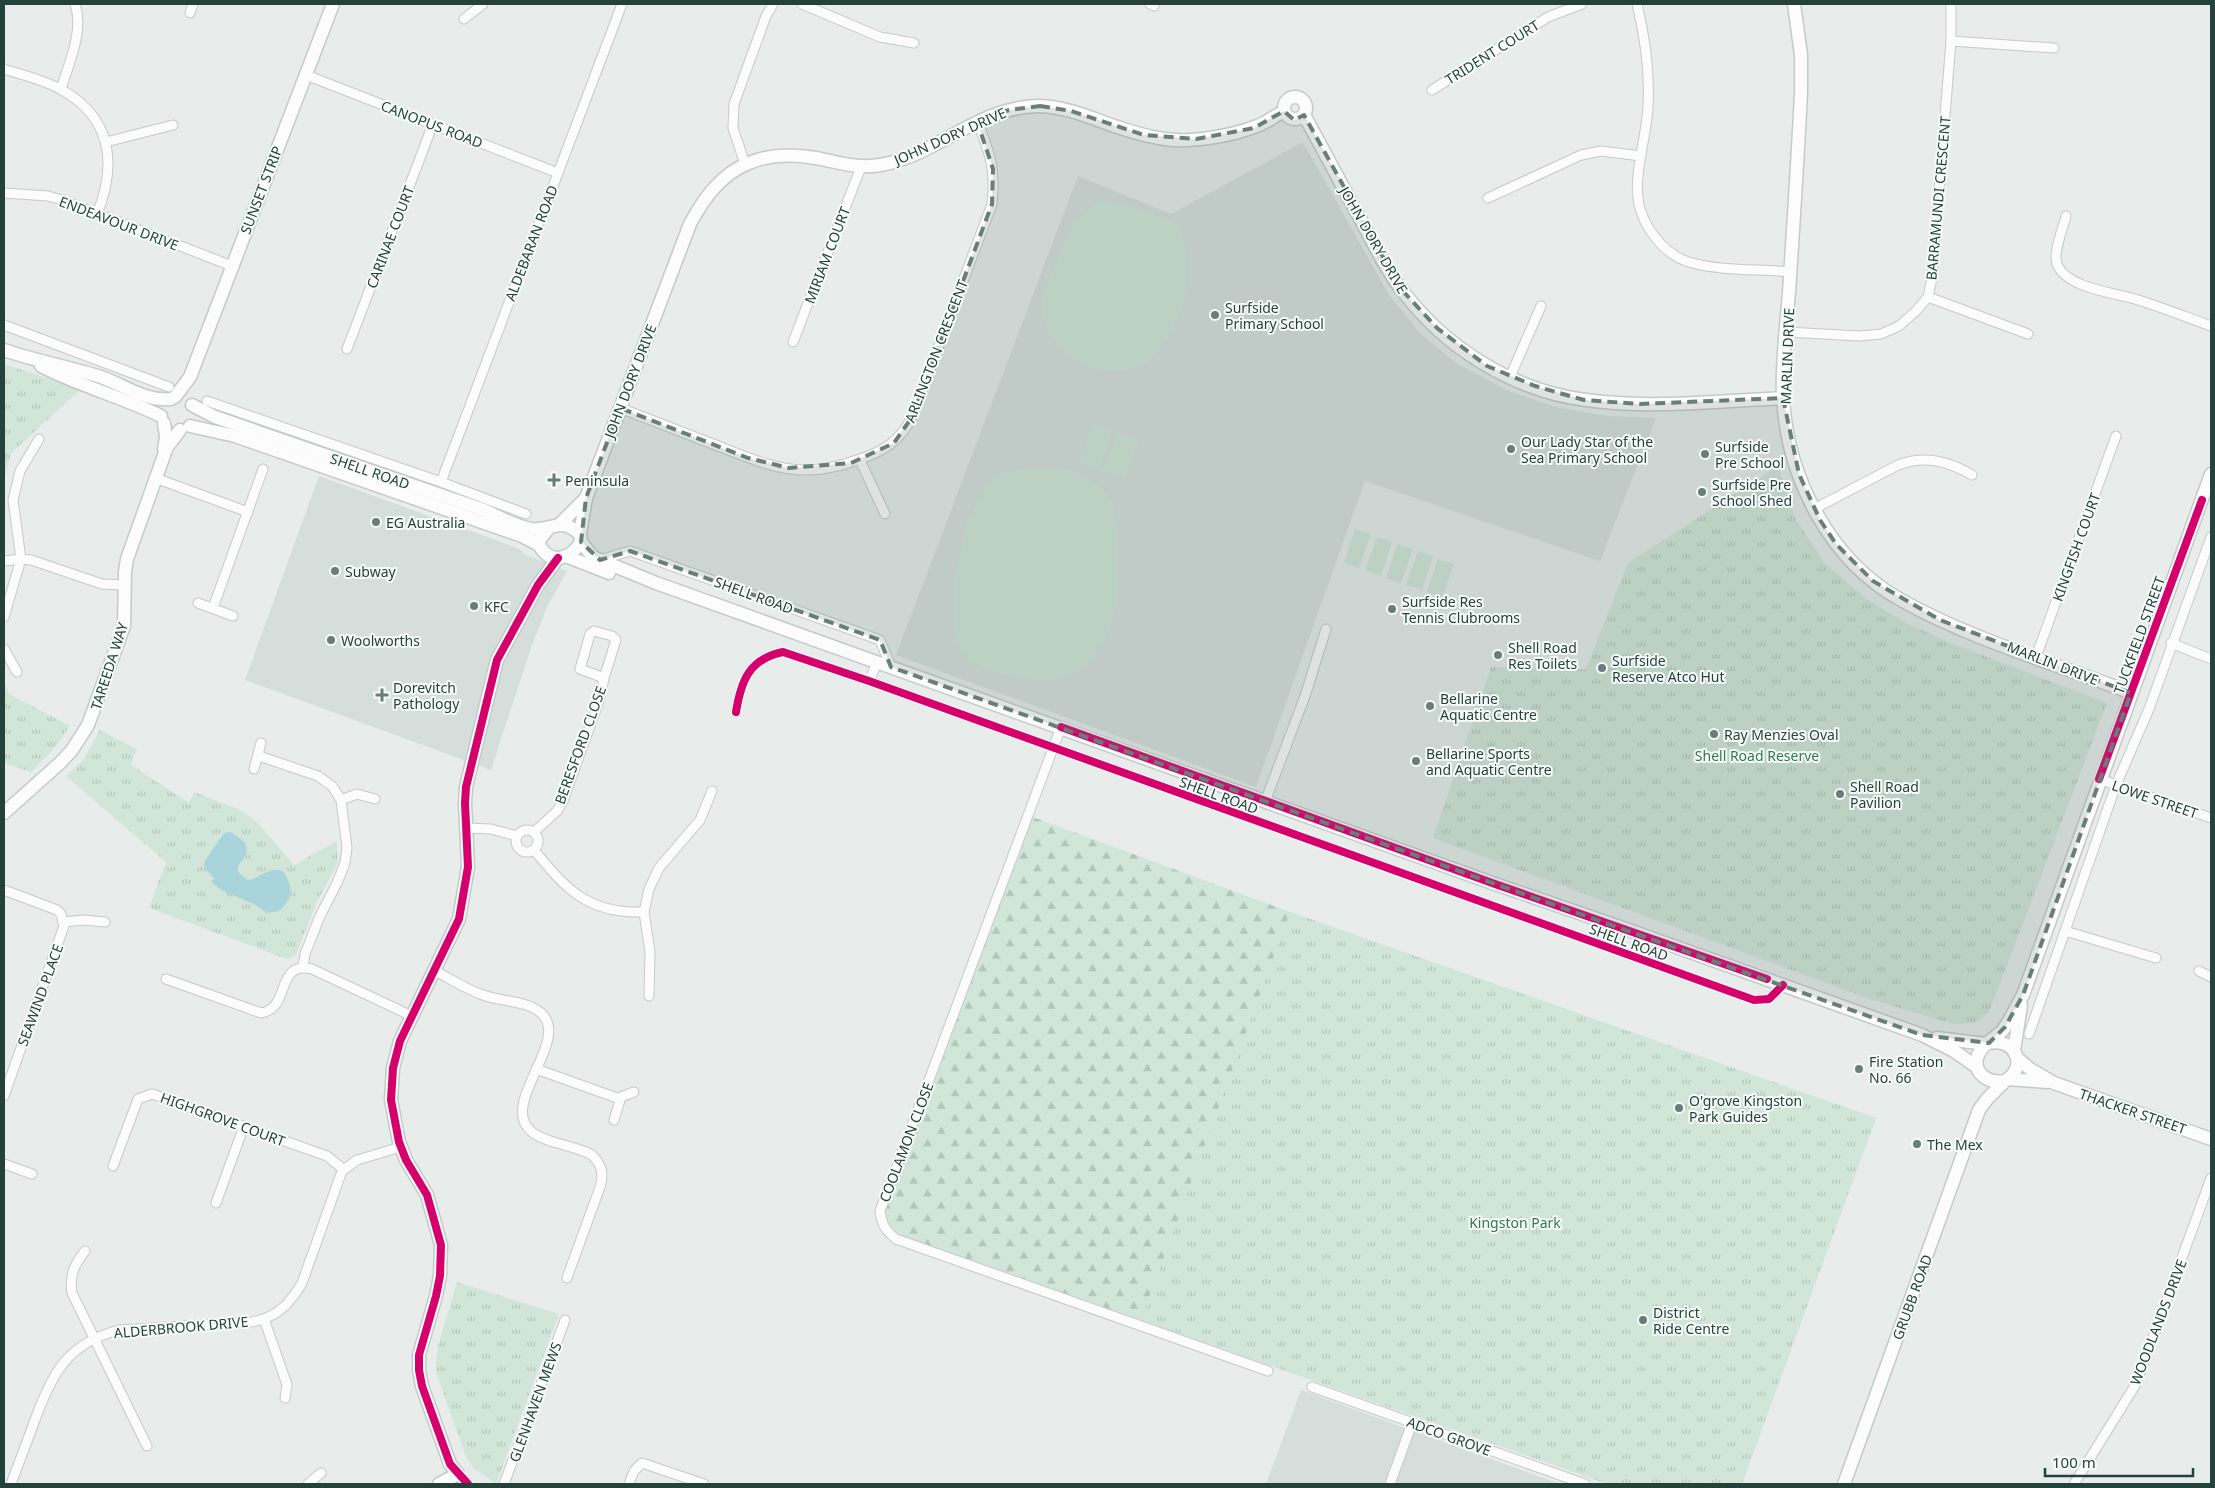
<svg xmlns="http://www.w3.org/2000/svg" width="2215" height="1488" viewBox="0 0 2215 1488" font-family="'Noto Sans',sans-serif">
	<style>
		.built { fill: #d6dedb }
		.grass { fill: #d1e6d8 }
		.forest { fill: url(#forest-firs) }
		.park { fill: url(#park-tufts) }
		.water { fill: #a9d4db }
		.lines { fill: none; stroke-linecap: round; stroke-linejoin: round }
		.street-casing { stroke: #c5cac8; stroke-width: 11 }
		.secondary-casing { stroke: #c3cbc8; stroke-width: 15 }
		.street { stroke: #fcfcfc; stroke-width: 9 }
		.secondary { stroke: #fcfcfc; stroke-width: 12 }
		.cycleway-casing { stroke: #f7fbf9; stroke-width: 11 }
		.cycleway { stroke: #d6006c; stroke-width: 8 }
		.marked { fill: #697e78; fill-opacity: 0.2; stroke: #697e78; stroke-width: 4; stroke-dasharray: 10 6; stroke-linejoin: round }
		.poi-dot { fill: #697e78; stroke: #f7fbf9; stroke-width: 2 }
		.labels { text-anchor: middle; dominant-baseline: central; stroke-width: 4; stroke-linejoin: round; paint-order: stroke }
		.street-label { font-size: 14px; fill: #24423a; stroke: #f7fbf9 }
		.poi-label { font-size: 14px; fill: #24423a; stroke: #f7fbf9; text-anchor: start }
		.park-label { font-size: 14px; fill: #2d7a4b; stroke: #f7fbf9 }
	</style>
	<defs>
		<pattern id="forest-firs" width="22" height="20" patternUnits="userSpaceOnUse" patternTransform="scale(1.25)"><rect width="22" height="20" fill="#d1e6d8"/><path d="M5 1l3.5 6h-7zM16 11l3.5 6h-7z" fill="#b3c6ba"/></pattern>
		<pattern id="park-tufts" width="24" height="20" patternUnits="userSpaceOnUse" patternTransform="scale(1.25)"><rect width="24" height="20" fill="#d1e6d8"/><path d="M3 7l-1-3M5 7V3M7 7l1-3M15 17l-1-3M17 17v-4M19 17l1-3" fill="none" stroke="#b3c6ba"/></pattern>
	</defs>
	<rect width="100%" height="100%" fill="#e8edeb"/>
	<!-- built -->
	<g class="built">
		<path d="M1303 142 1389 295 1422 335 1456 363 1506 390 1556 407 1607 416 1656 418 1600 561 1365 481 1256 787 896 655 1078 176 1171 214Z"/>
		<path d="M319 476 520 549 524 554 567 571 547 607 532 645 491 770 245 680Z"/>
		<path d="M1301 1390 1560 1484H1266Z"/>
	</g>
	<!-- grass -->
	<g class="grass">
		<path d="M1098 202C1128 202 1152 212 1179 226 1181 235 1186 245 1187 255 1190 288 1181 323 1160 348 1157 352 1154 357 1151 360 1108 388 1045 358 1041 307 1040 296 1050 278 1054 268 1061 252 1068 230 1080 217 1085 212 1092 207 1098 202Z"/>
		<path d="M1093 423 1113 430 1099 470 1079 463Z"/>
		<path d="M1117 432 1139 440 1125 479 1103 471Z"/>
		<path d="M1052 467 1078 472 1102 488 1113 503 1118 540 1117 606 1107 634 1089 665 1062 679 1039 681 987 670 967 659 956 642 954 625V581L966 523 980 498 996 474 1027 468Z"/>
		<path d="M1355 529 1371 534 1359 568 1344 563Z"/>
		<path d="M1377 537 1392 542 1381 576 1365 570Z"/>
		<path d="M1397 544 1413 549 1401 583 1386 578Z"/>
		<path d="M1418 551 1433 556 1422 590 1406 585Z"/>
		<path d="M1438 559 1454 564 1442 598 1427 592Z"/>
	</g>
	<!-- forest -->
	<path class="forest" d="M1030 816 1290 912 1594 1019 1460 1432 1141 1320 896 1239 880 1211Z"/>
	<!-- park -->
	<g class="park">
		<path d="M4 364 81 389 11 453 4 480Z"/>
		<path d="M1778 466 1796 520 1825 563 1865 598 1901 620 1943 640 2107 703 1989 1012 1976 1023 1953 1024 1870 999 1433 838 1491 667 1586 669 1628 563Z"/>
		<path d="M4 681 9 694 70 726 54 749 31 772 4 763Z"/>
		<path d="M100 730 137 749 131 765 189 803 194 792 238 809 257 822 294 865 337 841 338 863 317 902 296 955 287 959 149 908 166 862 66 776 83 760Z"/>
		<path d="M1290 912 1876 1118 1742 1484H1607L1141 1320Z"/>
		<path d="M457 1282 559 1314 496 1484 474 1468 466 1457 436 1372V1363L438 1346Z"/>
	</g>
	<!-- water -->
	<path class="water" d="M230 832C249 843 252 849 238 866V872L247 880C259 881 283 852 290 887 292 898 286 904 279 911L267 913 254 904 223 891 212 883 214 878 205 869 204 862 224 833Z"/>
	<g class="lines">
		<defs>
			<g id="street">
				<path d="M802 4 880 37 914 43"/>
				<path d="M1150 4 1154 6"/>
				<path d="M1637 4C1645 37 1650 71 1648 106 1646 153 1621 195 1655 237 1664 249 1677 259 1692 263 1723 271 1758 269 1790 272"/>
				<path d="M190 13 193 4"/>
				<path d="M464 19 483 4"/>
				<path d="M1951 41 2054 48"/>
				<path d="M4 69C22 75 45 80 62 90 112 118 117 165 97 214"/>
				<path d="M306 75 558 173"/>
				<path d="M61 89C69 63 84 31 75 4"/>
				<path d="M1432 90 1548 17 1582 4"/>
				<path d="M106 142 173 125"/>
				<path d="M745 164 733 128 734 104 766 16 773 4"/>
				<path d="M4 193 48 196 62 200 232 266"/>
				<path d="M1488 198 1581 155 1601 151 1641 156"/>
				<path d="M2066 216C2063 229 2053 251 2057 264 2066 288 2115 293 2135 299 2161 307 2186 317 2211 326"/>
				<path d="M1928 297 2028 334"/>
				<path d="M4 325 169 387"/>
				<path d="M1787 332 1859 336 1881 334 1899 326 1916 311 1928 297 1932 278 1951 41V4"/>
				<path d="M793 342 861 167"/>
				<path d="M347 349 433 124"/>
				<path d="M1510 377 1541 306"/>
				<path d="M207 401 441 482 526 514"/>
				<path d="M620 408C651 420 682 432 713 444 742 455 773 470 805 470 822 470 841 466 857 460 883 452 900 441 912 417L992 204C996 170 990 152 977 121"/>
				<path d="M860 460 885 514"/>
				<path d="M155 478 248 512"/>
				<path d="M441 482 622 4"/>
				<path d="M1814 509 1898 465C1925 455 1948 461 1972 475"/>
				<path d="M600 560 630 551 880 640 891 667"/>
				<path d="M4 561 21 559 31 560 102 584 124 585"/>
				<path d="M198 603 233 616"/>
				<path d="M213 608 263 469"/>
				<path d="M4 617 21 559 13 500 20 471 39 439"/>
				<path d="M2171 643 2211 659"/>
				<path d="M4 649 17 672"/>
				<path d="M2036 657 2116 436"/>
				<path d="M869 681 877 663"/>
				<path d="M736 712C741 681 749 659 783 652L869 681 1754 1000 1769 999 1783 985"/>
				<path d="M1061 727 880 1211C882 1225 885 1230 896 1239L1268 1371"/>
				<path d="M259 756 318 776 332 786 341 800 347 848 345 863 337 883 320 916 305 954 303 967"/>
				<path d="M254 769 261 743"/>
				<path d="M2099 779 2211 818"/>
				<path d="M341 800 357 794 375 799"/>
				<path d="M1265 802 1305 696 1326 629"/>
				<path d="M466 828 491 829 517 836"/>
				<circle cx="527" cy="841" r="11"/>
				<path d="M534 832 557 811 563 801 600 698 604 678 616 640 612 636 594 631 590 634 580 669 604 678"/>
				<path d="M534 850C567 890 588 914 644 912"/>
				<path d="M4 890 57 910 61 914 64 926 4 1096"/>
				<path d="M63 922 84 920 105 922"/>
				<path d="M2065 931 2156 958"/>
				<path d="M435 971C451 979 466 989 483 995 501 1002 526 1000 541 1013 572 1040 497 1105 532 1132 547 1144 575 1145 592 1155 602 1165 604 1174 600 1187L567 1278"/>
				<path d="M2199 971 2211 977"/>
				<path d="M166 979 261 1013C292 1008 274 961 312 969L412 1016"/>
				<path d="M649 996 650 952 644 912 649 889 659 868 700 820 712 791"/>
				<path d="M2029 1034 2116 785 2149 709 2211 537"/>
				<path d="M536 1069 620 1099"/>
				<path d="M614 1120 621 1097 634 1092"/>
				<path d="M4 1164 32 1174"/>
				<path d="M113 1166 138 1099 152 1094 327 1156 343 1169"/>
				<path d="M216 1203 244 1126"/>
				<path d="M85 1251C75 1264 69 1275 72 1293L147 1446"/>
				<path d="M264 1319 284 1376 287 1385 285 1398"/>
				<path d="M1312 1387 1585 1484"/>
				<path d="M458 1474 468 1484"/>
				<path d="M11 1484C19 1463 27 1441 35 1420 52 1373 68 1343 119 1330L251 1322 264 1319 276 1313 286 1305 295 1294 302 1283 342 1171 357 1160 401 1147"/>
				<path d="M308 1484 321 1473"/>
				<path d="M504 1484 565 1320"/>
				<path d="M629 1484 634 1471 642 1463 704 1484"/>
				<path d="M1390 1484 1412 1423"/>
				<path d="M2074 1484 2136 1384 2211 1178"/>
			</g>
			<g id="secondary">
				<path d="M1794 4 1801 55V93C1798 154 1794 215 1790 277 1788 316 1781 357 1783 397 1787 477 1829 560 1901 600 1972 640 2055 663 2131 693"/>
				<circle cx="1295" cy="108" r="11"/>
				<path d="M1304 115C1323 149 1341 184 1360 218 1373 243 1385 268 1402 290 1445 348 1514 391 1586 400 1650 409 1718 401 1783 398"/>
				<path d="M4 350C36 361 69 367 101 377 124 385 146 402 171 399"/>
				<path d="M41 366C80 386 122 397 161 416"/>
				<path d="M175 397 190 377 333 4"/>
				<path d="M192 405 215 417 484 510C499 517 516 527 532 529 554 531 560 516 580 534L581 542C570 559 551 566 539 545L540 539 549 528"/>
				<path d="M164 423 166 437 164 449"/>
				<path d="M190 426 235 436 522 536 539 545"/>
				<path d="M559 525 586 498"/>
				<path d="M580 534 586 498 690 224C704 198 721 174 749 163 770 154 794 154 816 158 837 162 858 169 880 165 936 156 978 107 1037 106 1064 106 1089 117 1114 126 1130 131 1147 137 1165 139 1189 143 1231 136 1254 127 1265 124 1274 116 1284 111"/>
				<path d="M581 542 593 557 600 560 656 583 1495 884 1623 928 1922 1035 1954 1051 1977 1067"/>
				<path d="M568 557 609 573"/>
				<path d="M4 813 60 763 72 750 88 725 124 626 125 572 127 559 167 447 180 430"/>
				<path d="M1937 1038 1986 1044"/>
				<path d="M1989 1043C2015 1037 2029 1067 2005 1081 1989 1084 1971 1073 1978 1055 1982 1044 1996 1038 2003 1030 2011 1019 2016 1007 2023 995L2211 474"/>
				<path d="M2014 1051 2021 1005"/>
				<path d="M2017 1058 2030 1069 2054 1083 2211 1139"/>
				<path d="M2008 1079 2047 1082"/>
				<path d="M439 1484 458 1474 450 1464 422 1386 419 1370V1355L436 1296 440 1276 441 1245 427 1195 406 1160 399 1142 391 1100 393 1068 400 1041 459 919 468 867 465 803 466 787 497 660 538 585 558 558"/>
				<path d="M1844 1484 1979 1110 1987 1099 2005 1081"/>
			</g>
		</defs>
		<!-- street casing -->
		<use href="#street" class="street-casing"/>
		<!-- secondary casing -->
		<use href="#secondary" class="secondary-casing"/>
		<!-- street -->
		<use href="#street" class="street"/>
		<!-- secondary -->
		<use href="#secondary" class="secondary"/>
		<defs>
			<g id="cycleway">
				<path d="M736 712C741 681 749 659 783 652L869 681 1754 1000 1769 999 1783 985"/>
				<path d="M1061 727 1495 884 1767 979"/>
				<path d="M2099 779 2202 500"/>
				<path d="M468 1484 450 1464 422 1386 419 1370V1355L436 1296 440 1276 441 1245 427 1195 406 1160 399 1142 391 1100 393 1068 400 1041 459 919 468 867 465 803 466 787 497 660 538 585 558 558"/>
			</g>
		</defs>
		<!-- cycleway casing -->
		<use href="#cycleway" class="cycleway-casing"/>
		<!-- cycleway -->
		<use href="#cycleway" class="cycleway"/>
	</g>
	<!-- marked area -->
	<path class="marked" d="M1040 106 1071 111 1144 135 1196 139 1254 128 1284 111 1294 120 1304 115 1401 289 1437 328 1487 366 1535 386 1584 400 1640 404 1783 398 1799 474 1820 520 1836 544 1873 581 1940 620 2131 693 2023 995 2005 1027 1989 1043 1922 1035 1495 884 891 667 880 640 630 551 600 560 581 542 586 498 620 408 748 458 789 468 851 463 894 443 912 417 992 204 993 169 977 121 1009 110Z"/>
	<!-- markers -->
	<g class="poi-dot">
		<circle cx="1215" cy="315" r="5"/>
		<circle cx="1511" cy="449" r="5"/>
		<circle cx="1705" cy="454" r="5"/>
		<path d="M551.5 472.5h5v5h5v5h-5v5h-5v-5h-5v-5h5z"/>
		<circle cx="1702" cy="492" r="5"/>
		<circle cx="376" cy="522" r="5"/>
		<circle cx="335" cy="571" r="5"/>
		<circle cx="474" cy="606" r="5"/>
		<circle cx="1392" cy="609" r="5"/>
		<circle cx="331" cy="640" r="5"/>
		<circle cx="1498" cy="655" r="5"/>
		<circle cx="1602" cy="668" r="5"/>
		<path d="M379.5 687.5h5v5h5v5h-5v5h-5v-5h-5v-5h5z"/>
		<circle cx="1430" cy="706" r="5"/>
		<circle cx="1714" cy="734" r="5"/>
		<circle cx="1416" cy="761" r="5"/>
		<circle cx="1840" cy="794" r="5"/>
		<circle cx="1859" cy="1069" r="5"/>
		<circle cx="1679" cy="1108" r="5"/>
		<circle cx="1917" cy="1144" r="5"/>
		<circle cx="1643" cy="1320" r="5"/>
	</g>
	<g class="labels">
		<!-- street labels -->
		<g class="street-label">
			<text transform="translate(1492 52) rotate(-32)">TRIDENT COURT</text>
			<text transform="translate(432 124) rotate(21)">CANOPUS ROAD</text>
			<text transform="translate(950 136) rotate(-24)">JOHN DORY DRIVE</text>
			<text transform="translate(261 190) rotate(-69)">SUNSET STRIP</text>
			<text transform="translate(1938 198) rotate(-85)">BARRAMUNDI CRESCENT</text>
			<text transform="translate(119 223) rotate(21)">ENDEAVOUR DRIVE</text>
			<text transform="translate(390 237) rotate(-69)">CARINAE COURT</text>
			<text transform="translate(1374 240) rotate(60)">JOHN DORY DRIVE</text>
			<text transform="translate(531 243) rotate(-69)">ALDEBARAN ROAD</text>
			<text transform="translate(827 255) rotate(-69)">MIRIAM COURT</text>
			<text transform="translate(936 351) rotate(-69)">ARLINGTON CRESCENT</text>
			<text transform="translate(1787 356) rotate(-88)">MARLIN DRIVE</text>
			<text transform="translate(630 381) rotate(-69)">JOHN DORY DRIVE</text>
			<text transform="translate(370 471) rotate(19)">SHELL ROAD</text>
			<text transform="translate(2076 547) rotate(-70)">KINGFISH COURT</text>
			<text transform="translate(754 595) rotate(20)">SHELL ROAD</text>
			<text transform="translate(2139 635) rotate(-70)">TUCKFIELD STREET</text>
			<text transform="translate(2053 663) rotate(21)">MARLIN DRIVE</text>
			<text transform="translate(109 666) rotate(-72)">TAREEDA WAY</text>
			<text transform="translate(580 745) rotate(-70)">BERESFORD CLOSE</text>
			<text transform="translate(1219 795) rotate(20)">SHELL ROAD</text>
			<text transform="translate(2155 799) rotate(19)">LOWE STREET</text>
			<text transform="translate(1629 942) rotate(20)">SHELL ROAD</text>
			<text transform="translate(40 995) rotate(-70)">SEAWIND PLACE</text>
			<text transform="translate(2133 1111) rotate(19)">THACKER STREET</text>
			<text transform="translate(223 1119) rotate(20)">HIGHGROVE COURT</text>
			<text transform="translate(906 1142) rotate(-69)">COOLAMON CLOSE</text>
			<text transform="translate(1912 1297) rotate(-70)">GRUBB ROAD</text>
			<text transform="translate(2158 1322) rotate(-69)">WOODLANDS DRIVE</text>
			<text transform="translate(181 1327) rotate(-5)">ALDERBROOK DRIVE</text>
			<text transform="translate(535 1402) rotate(-70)">GLENHAVEN MEWS</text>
			<text transform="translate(1449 1436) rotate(20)">ADCO GROVE</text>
		</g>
		<!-- poi labels -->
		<g class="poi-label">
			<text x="1225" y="307">Surfside<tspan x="1225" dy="16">Primary School</tspan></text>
			<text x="1521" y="441">Our Lady Star of the<tspan x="1521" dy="16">Sea Primary School</tspan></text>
			<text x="1715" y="446">Surfside<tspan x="1715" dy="16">Pre School</tspan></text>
			<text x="565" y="480">Peninsula</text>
			<text x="1712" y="484">Surfside Pre<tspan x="1712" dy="16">School Shed</tspan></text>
			<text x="386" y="522">EG Australia</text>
			<text x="345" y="571">Subway</text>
			<text x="1402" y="601">Surfside Res<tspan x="1402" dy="16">Tennis Clubrooms</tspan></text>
			<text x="484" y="606">KFC</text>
			<text x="341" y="640">Woolworths</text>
			<text x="1508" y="647">Shell Road<tspan x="1508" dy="16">Res Toilets</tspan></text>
			<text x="1612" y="660">Surfside<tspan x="1612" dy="16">Reserve Atco Hut</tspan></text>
			<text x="393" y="687">Dorevitch<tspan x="393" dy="16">Pathology</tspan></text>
			<text x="1440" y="698">Bellarine<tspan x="1440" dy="16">Aquatic Centre</tspan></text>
			<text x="1724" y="734">Ray Menzies Oval</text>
			<text x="1426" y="753">Bellarine Sports<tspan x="1426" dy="16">and Aquatic Centre</tspan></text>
			<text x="1850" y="786">Shell Road<tspan x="1850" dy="16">Pavilion</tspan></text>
			<text x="1869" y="1061">Fire Station<tspan x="1869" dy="16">No. 66</tspan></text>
			<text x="1689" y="1100">O'grove Kingston<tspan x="1689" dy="16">Park Guides</tspan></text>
			<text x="1927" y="1144">The Mex</text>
			<text x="1653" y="1312">District<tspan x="1653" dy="16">Ride Centre</tspan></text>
		</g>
		<!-- park labels -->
		<g class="park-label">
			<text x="1757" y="755">Shell Road Reserve</text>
			<text x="1515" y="1222">Kingston Park</text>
		</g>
	</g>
	<!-- border -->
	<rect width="2215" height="1488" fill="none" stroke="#24423a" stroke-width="10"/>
	<!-- scale -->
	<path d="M2045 1468v8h148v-8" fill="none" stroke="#24423a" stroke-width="2.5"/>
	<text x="2052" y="1468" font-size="15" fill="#24423a" stroke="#f7fbf9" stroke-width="4" paint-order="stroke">100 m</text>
</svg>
